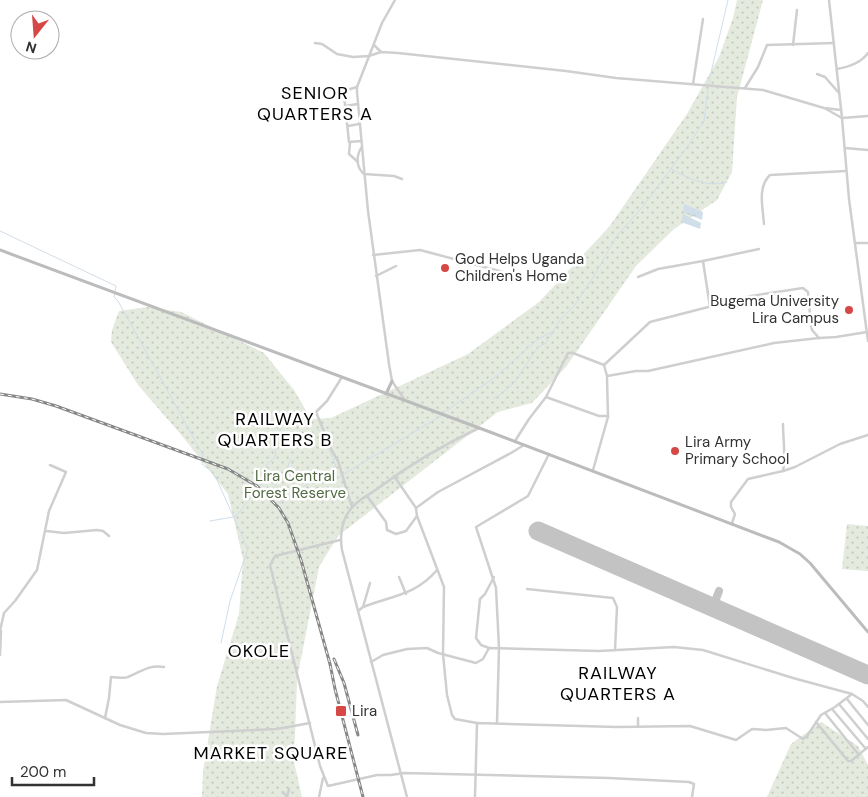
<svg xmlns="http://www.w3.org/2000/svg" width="868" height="797" viewBox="0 0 868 797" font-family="'DM Sans',sans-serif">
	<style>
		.grass { fill: url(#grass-dots) }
		.water { fill: url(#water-ripples) }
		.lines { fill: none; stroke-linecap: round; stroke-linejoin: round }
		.stream { stroke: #d0deea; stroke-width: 1 }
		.taxiway { stroke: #c3c3c3; stroke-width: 8 }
		.runway { stroke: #c3c3c3; stroke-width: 19 }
		.minor { stroke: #cfcfcf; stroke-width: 2.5 }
		.tertiary { stroke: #cfcfcf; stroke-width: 2.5 }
		.secondary { stroke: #bcbcbc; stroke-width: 3 }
		.rail-casing { stroke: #878787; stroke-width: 3 }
		.rail { stroke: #fff; stroke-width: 1; stroke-dasharray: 4; stroke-linecap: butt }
		.poi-dot { fill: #d64846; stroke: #fff; stroke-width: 2 }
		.labels { text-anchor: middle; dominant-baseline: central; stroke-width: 5; stroke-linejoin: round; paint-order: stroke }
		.poi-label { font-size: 15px; fill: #323232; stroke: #fff; text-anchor: start }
		.park-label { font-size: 15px; fill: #516a42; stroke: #fff }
		.quarter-label { font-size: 18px; letter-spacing: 1px; fill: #000; stroke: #fff }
	</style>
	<defs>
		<pattern id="grass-dots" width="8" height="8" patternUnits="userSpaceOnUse" patternTransform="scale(1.25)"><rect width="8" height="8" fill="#e4eade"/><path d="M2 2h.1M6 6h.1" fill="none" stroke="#c4c9bf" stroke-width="1.8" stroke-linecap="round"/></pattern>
		<pattern id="water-ripples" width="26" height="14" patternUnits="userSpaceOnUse" patternTransform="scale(1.25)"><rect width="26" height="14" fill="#d0deea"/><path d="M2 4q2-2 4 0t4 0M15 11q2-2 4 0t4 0" fill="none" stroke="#b3bfc9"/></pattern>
	</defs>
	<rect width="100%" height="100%" fill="#fff"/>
	<!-- grass -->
	<g class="grass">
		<path d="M737 0H763L737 97 732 172 717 200 674 229 636 266 566 367 532 403 498 412 338 536 319 567 297 679 294 762 302 797H202L203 772 217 686 239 614 243 559 228 494 183 437 138 385 111 342 112 330 119 311 148 307 181 312 264 353 294 390 311 419 331 418 468 354 539 302 609 227 687 114 719 57 733 18Z"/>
		<path d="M847 524 868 526V571L842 569Z"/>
		<path d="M821 722 858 746 868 765V797H767L791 744Z"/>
	</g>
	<!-- water -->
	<g class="water">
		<path d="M684 204 703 212 702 220 683 212Z"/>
		<path d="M683 214 701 223 700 229 681 222Z"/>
	</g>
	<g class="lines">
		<!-- stream -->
		<g class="stream">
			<path d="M671 169C687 178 708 188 727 182"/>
			<path d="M0 231 116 286 114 297 118 301 203 455 202 464 211 471 217 480 248 549 230 601 221 643"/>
			<path d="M493 399 501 394 514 383 538 347 546 343 560 320 574 306 594 276 616 237 644 205 690 143 704 121 709 81 728 0"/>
			<path d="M443 413 494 378 538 339 552 332"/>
			<path d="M318 429 323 435 336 466 333 467 332 477"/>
			<path d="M261 483 267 464 274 458 276 454C269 436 289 425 285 413"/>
			<path d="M271 491C275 484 281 480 286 473 288 469 288 465 290 460L295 461"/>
			<path d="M210 521 233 517 237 515 261 484 280 503 311 482H318L330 478H337L441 416"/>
		</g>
		<!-- taxiway -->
		<path class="taxiway" d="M713 607 719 591"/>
		<!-- runway -->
		<path class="runway" d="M538 531 868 675"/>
		<!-- minor -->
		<g class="minor">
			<path d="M315 43 322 44 337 54 353 57 369 56 381 52 398 53 566 71 616 78 763 90 824 108 841 110"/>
			<path d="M374 45 381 52"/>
			<path d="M793 45 797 10"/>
			<path d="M837 69C849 67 861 63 868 53"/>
			<path d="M817 74 825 77 839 93"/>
			<path d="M693 84 703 19"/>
			<path d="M357 87 347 90 344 95 349 142 361 141"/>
			<path d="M745 88 758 67 767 45 834 43"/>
			<path d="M345 106 358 104"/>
			<path d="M826 109 842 118"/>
			<path d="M348 126 359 124"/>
			<path d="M350 143 349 154 358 162"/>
			<path d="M361 148C356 157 356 167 364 174L394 176 402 179"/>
			<path d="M845 148 868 150"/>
			<path d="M764 224C763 208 757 187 770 175L846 171"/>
			<path d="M855 243H868"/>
			<path d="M373 255 420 250 503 272"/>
			<path d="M703 261 759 249"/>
			<path d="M376 276 396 266"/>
			<path d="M638 277 658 269 703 261 710 307"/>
			<path d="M604 365 607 376 636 371H648L774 343 819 338 836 337 867 332"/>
			<path d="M604 365 650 322 751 296 803 288 808 292 811 325 812 330 819 338"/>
			<path d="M342 377 327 401 316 412 332 451 338 461 352 507"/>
			<path d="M546 397 599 416H608"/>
			<path d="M515 441 529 419 546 397 568 353H573L604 365"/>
			<path d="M593 470 608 417 607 377"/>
			<path d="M783 471 795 467 840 444 868 435"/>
			<path d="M394 476 416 508 417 516 444 587 443 654 447 695 452 715 455 719 477 723"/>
			<path d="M367 496 386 522 387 530 396 534 406 531 417 516"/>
			<path d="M416 508 438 492 511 453 524 445"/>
			<path d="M732 523 735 514 731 507V502L748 479 783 471C786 455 783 440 783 424"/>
			<path d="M46 531 64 533 97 530 103 531 109 536"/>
			<path d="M340 540 275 556 270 565 320 766 328 786 377 775H391L404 773 609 778 689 782 694 784 692 797"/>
			<path d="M399 577 406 594"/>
			<path d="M527 589 613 598 617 607 615 650"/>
			<path d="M363 607C391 596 416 595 437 570"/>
			<path d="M358 611 363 607 370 583"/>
			<path d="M0 631 4 613 15 601 37 570 49 511 66 472 50 465"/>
			<path d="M489 648 481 645 476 638 480 599 485 594 494 577"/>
			<path d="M0 655 1 631"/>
			<path d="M371 662 383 655 407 649 427 648 438 653 476 663 483 659 489 648 599 651 674 647 703 650 793 678 852 694 863 701 868 707"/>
			<path d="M847 699 868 725"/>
			<path d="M0 702 66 700 120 725 146 733 163 734 277 729 310 723"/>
			<path d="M839 704 868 739"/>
			<path d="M832 709 866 749"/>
			<path d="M825 713 859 755"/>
			<path d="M105 718 109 698 111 677C116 677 124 679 128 677 143 671 147 665 164 667"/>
			<path d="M816 722 848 761H851L868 747"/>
			<path d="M497 723 499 648 496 588 476 527 528 496 549 454"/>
			<path d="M638 727V718"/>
			<path d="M283 792 287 797"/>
			<path d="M287 797 289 789"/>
			<path d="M319 797 323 778"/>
			<path d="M407 797 342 550C340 538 341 523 348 513 354 502 367 496 377 489 409 465 443 445 479 428"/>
			<path d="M475 797 477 723 617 727 690 726 736 740 752 729 766 730 786 728 803 739 807 736 821 715 835 707 852 694"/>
		</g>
		<!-- tertiary -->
		<g class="tertiary">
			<path d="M395 0 382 23 357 87V92L368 211 389 364 392 381 404 399"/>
			<path d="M829 0 842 118 849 199 868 341"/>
			<path d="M842 118 868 116"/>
		</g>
		<!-- secondary -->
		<g class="secondary">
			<path d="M0 250 490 432 779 542 800 554 810 563 868 632"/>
			<path d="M386 394 392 381"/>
		</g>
		<defs>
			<g id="rail">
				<path d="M0 394 32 399 56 406 228 469 257 486 279 508 288 523 301 560 330 664 335 689 363 797"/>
				<path d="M334 659 344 683 358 735"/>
			</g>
		</defs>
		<!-- rail casing -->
		<use href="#rail" class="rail-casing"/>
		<!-- rail -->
		<use href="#rail" class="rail"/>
	</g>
	<!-- markers -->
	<g class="poi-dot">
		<circle cx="445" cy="268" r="5"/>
		<circle cx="849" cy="310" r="5"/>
		<circle cx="675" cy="451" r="5"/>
		<rect x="335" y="705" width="12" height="12" rx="2.5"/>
	</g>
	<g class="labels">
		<!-- poi labels -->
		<g class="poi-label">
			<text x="455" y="259">God Helps Uganda<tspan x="455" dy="17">Children's Home</tspan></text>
			<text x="839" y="301" text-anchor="end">Bugema University<tspan x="839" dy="17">Lira Campus</tspan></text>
			<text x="685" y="442">Lira Army<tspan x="685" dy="17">Primary School</tspan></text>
			<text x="352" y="711">Lira</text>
		</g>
		<!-- park labels -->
		<g class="park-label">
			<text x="295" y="476">Lira Central<tspan x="295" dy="17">Forest Reserve</tspan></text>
		</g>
		<!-- quarter labels -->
		<g class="quarter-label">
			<text x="315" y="93">SENIOR<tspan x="315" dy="21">QUARTERS A</tspan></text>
			<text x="275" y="419">RAILWAY<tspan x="275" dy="21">QUARTERS B</tspan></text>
			<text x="259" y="651">OKOLE</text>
			<text x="618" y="673">RAILWAY<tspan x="618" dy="21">QUARTERS A</tspan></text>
			<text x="271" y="753">MARKET SQUARE</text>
		</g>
	</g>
	<!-- north arrow -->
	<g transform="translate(35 35) rotate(197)"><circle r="24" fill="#ffffff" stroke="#adadad"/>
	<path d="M0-4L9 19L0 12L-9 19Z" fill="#d64846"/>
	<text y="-8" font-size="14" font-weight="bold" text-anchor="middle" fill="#323232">N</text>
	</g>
	<!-- scale -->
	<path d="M12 777v8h82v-8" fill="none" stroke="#323232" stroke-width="2.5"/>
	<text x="20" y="777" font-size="15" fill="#323232" stroke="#ffffff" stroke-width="4" paint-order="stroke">200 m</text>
</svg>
